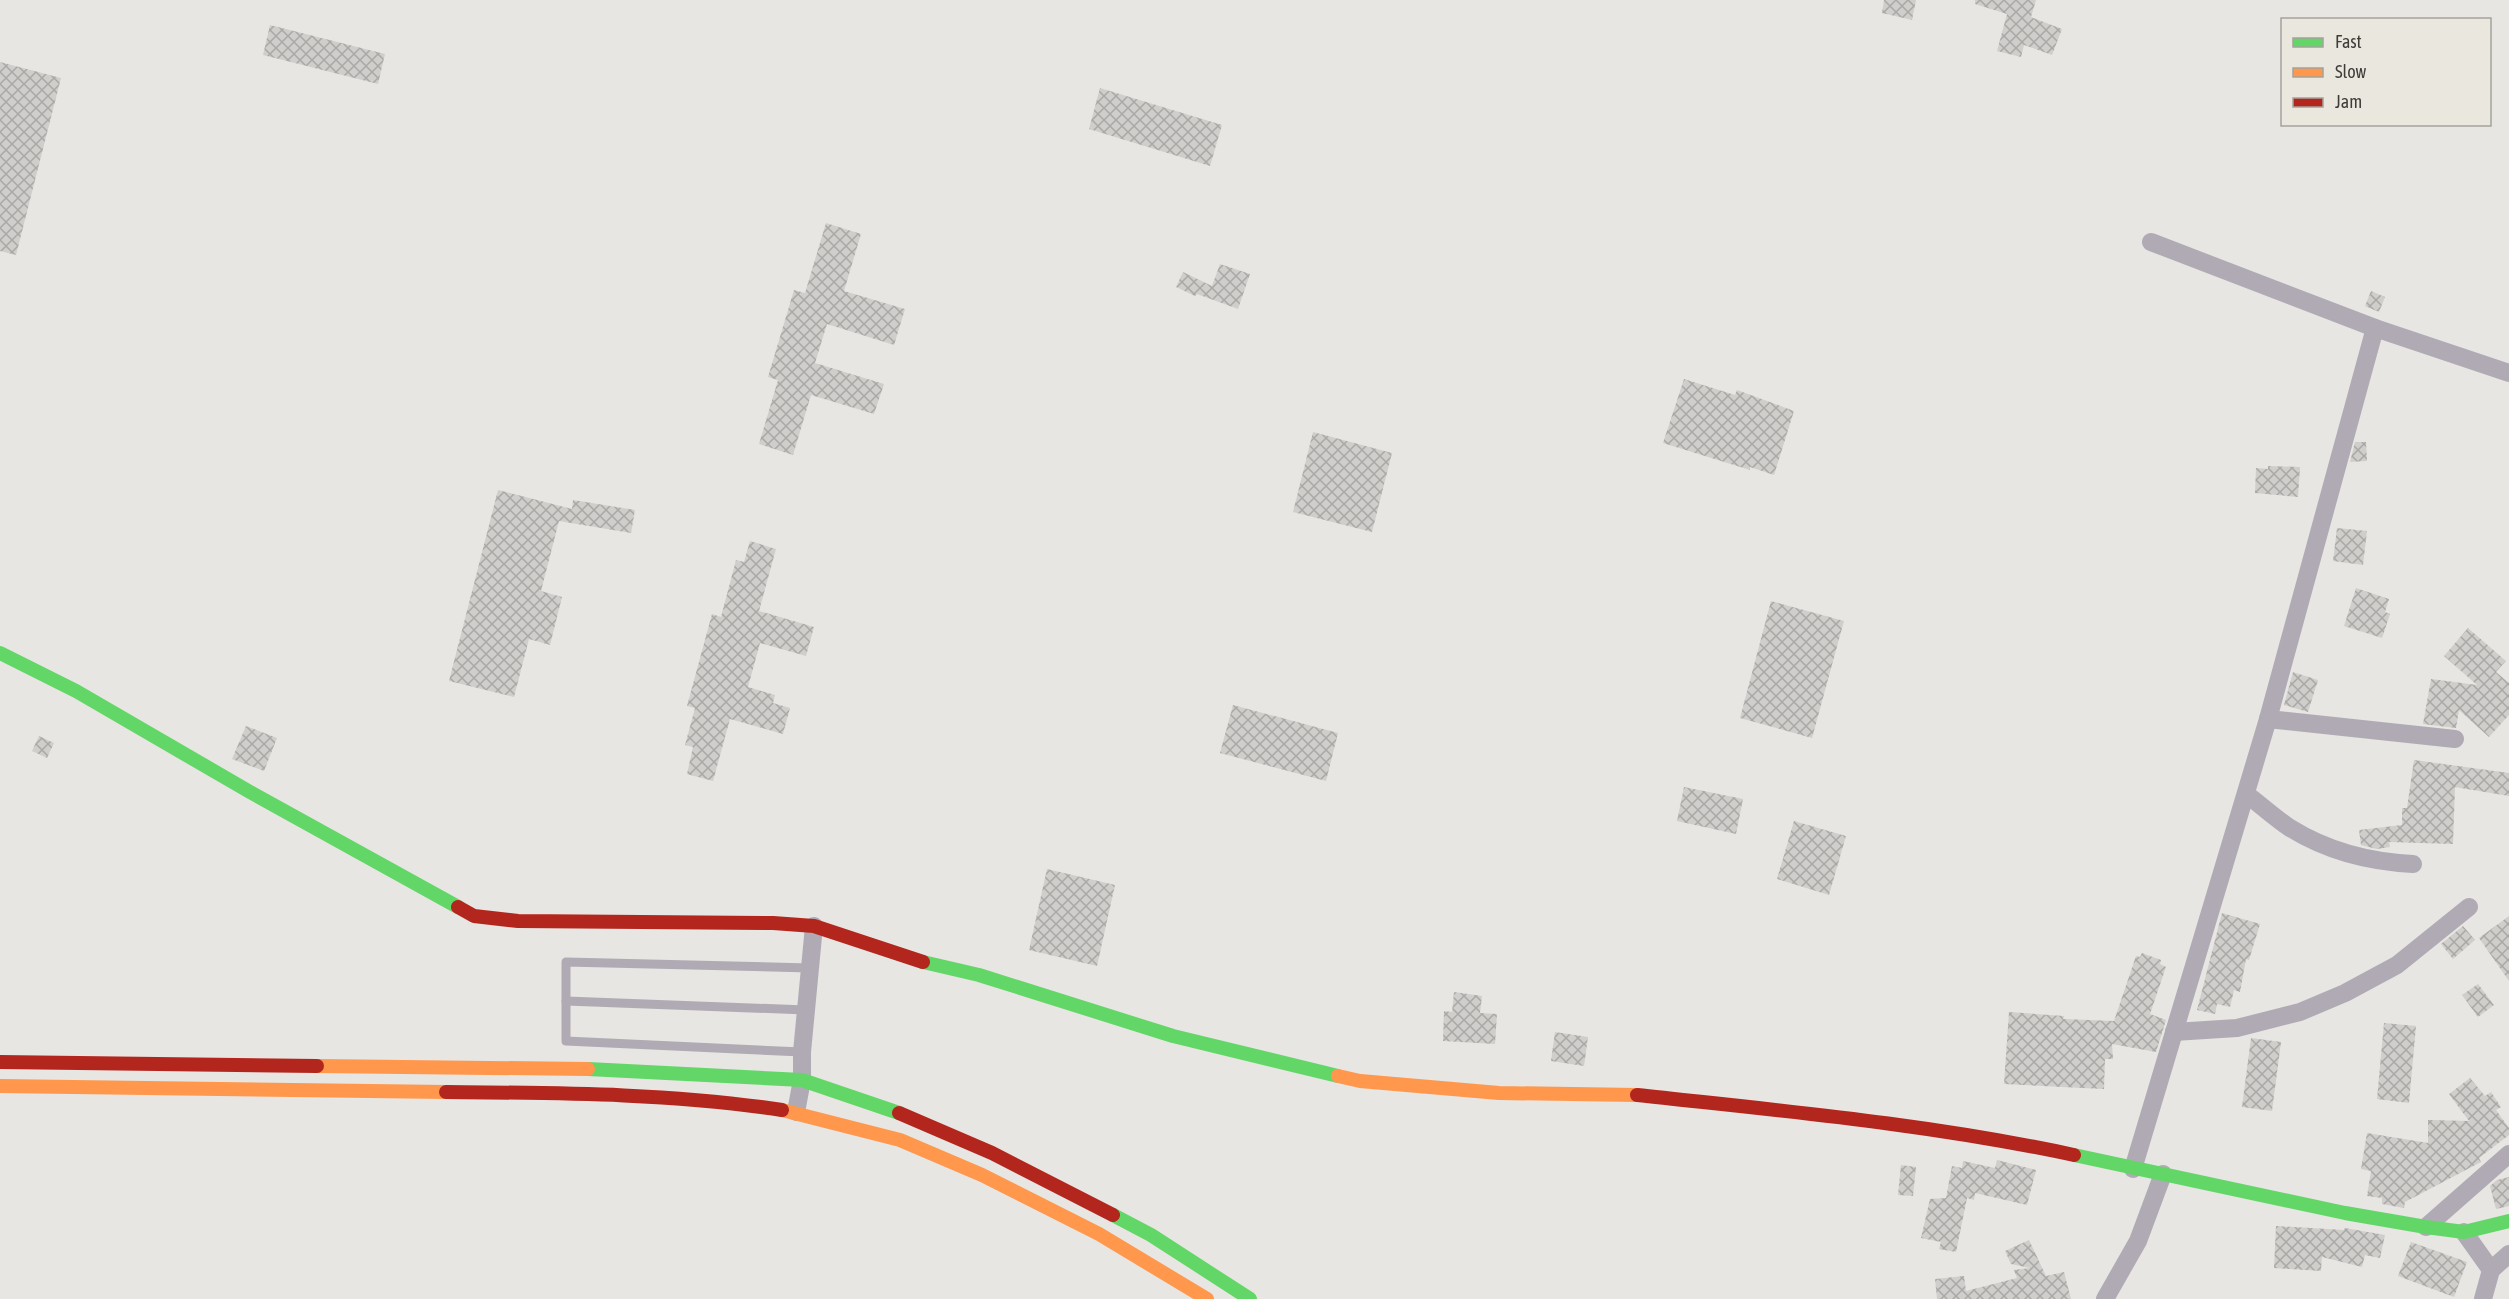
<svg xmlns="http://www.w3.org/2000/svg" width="2509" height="1299" viewBox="0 0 2509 1299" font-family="'Asap Condensed',sans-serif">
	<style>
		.building { fill: url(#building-cross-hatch) }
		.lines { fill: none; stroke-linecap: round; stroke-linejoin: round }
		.lane { stroke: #b0aab4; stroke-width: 9 }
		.street { stroke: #b0aab4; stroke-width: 18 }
		.fast { stroke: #63d668; stroke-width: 14 }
		.slow { stroke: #ff974d; stroke-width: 14 }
		.jam { stroke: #b3261e; stroke-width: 14 }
	</style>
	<defs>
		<pattern id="building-cross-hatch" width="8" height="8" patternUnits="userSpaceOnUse" patternTransform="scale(1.5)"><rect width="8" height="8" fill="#cfcecb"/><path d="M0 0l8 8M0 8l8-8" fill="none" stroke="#a9a8a6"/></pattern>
	</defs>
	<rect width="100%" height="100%" fill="#e7e6e2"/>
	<!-- building -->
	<g class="building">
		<path d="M1884 0H1916L1912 20 1882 13Z"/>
		<path d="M1975 0H2036L2031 17 2062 29 2052 55 2024 45 2021 57 1997 51 2007 14 1975 4Z"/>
		<path d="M270 25 385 54 378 84 263 55Z"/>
		<path d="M0 62 61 78 16 255 0 251Z"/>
		<path d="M1100 88 1222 125 1210 166 1089 129Z"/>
		<path d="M826 223 861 234 844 291 905 309 894 345 827 324 815 363 884 384 874 414 811 395 793 455 759 444 778 380 768 377 794 290 805 293Z"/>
		<path d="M1220 264 1250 274 1238 309 1197 294 1195 296 1176 287 1183 272 1212 286Z"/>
		<path d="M2371 291 2385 297 2379 312 2365 306Z"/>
		<path d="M1684 379 1735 395 1737 390 1794 411 1774 475 1750 467V470L1663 443Z"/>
		<path d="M1313 432 1392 453 1372 532 1293 512Z"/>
		<path d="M2355 442H2366L2367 461 2350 462Z"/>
		<path d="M2268 466 2300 467 2298 497 2255 493 2256 468 2268 469Z"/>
		<path d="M498 490 572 509 573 500 635 510 631 533 559 521 541 591 562 597 550 645 529 639 514 697 449 681Z"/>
		<path d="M2337 528 2367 531 2363 565 2333 561Z"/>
		<path d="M750 541 776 549 759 611 814 627 806 656 760 643 748 687 775 695 773 703 790 708 783 734 730 719 713 781 687 774 693 747 685 745 695 708 687 706 712 614 721 617 736 560 744 562Z"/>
		<path d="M2356 588 2389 599 2385 612 2390 614 2382 638 2344 626Z"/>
		<path d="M1771 601 1844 621 1812 738 1740 718Z"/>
		<path d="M2468 628 2506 661 2496 672 2509 683V715L2489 737 2459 710 2456 728 2423 724 2431 679 2477 685 2444 656Z"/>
		<path d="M2293 672 2318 680 2308 712 2284 705Z"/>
		<path d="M1233 705 1338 733 1326 781 1220 753Z"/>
		<path d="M246 726 277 738 264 771 232 759Z"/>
		<path d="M39 736 54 743 47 758 32 751Z"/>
		<path d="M2414 760 2509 773V796L2455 787 2453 844 2389 842 2390 847 2377 849 2361 845 2359 830 2402 825V808H2407Z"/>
		<path d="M1684 787 1743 799 1736 834 1677 821Z"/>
		<path d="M1794 821 1846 836 1829 895 1777 879Z"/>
		<path d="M1047 869 1115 885 1097 966 1029 950Z"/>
		<path d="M2222 913 2260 924 2249 960 2246 959 2240 992 2234 990 2230 1007 2217 1004 2215 1014 2197 1010Z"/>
		<path d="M2509 916V981L2479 938Z"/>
		<path d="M2463 926 2475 940 2453 959 2441 944Z"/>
		<path d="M2142 953 2161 960 2160 964 2166 967 2150 1014 2166 1020 2156 1052 2112 1044 2113 1059H2105L2104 1089 2004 1084 2009 1012 2064 1016 2063 1019 2114 1021 2136 956 2140 957Z"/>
		<path d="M2478 984 2494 1005 2478 1017 2462 995Z"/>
		<path d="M1454 992 1482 996 1480 1013 1497 1014 1495 1044 1443 1041 1444 1011 1452 1012Z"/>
		<path d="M2384 1023 2416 1026 2409 1103 2377 1099Z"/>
		<path d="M1555 1032 1588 1037 1584 1066 1551 1061Z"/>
		<path d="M2251 1038 2281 1042 2272 1111 2242 1107Z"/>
		<path d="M2470 1078 2485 1096 2491 1092 2501 1107 2496 1110 2509 1128V1135L2479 1158 2481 1162 2405 1202 2404 1208 2382 1204V1198L2367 1196 2371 1171 2361 1169 2367 1133 2428 1143V1120L2469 1121 2449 1094Z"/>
		<path d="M1997 1160 2036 1170 2027 1205 1975 1193 1974 1200 1967 1198 1956 1252 1939 1249 1941 1242 1921 1238 1930 1199 1946 1198 1952 1166 1962 1168 1963 1161 1995 1168Z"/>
		<path d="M1901 1165 1916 1167 1913 1196 1898 1195Z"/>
		<path d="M2509 1177V1206L2496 1209 2490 1186 2497 1180Z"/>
		<path d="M2276 1226 2344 1230 2345 1228 2385 1235 2380 1258 2365 1255 2362 1267 2322 1257 2321 1271 2274 1268Z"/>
		<path d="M2029 1240 2046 1276 2064 1272 2071 1299H1937L1935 1279 1964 1276 1966 1291 2017 1278 2014 1270 2030 1268 2011 1264 2005 1251Z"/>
		<path d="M2411 1242 2467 1262 2454 1297 2398 1276Z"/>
	</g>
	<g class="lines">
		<!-- lane -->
		<g class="lane">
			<path d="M566 1001 806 1010"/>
			<path d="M802 1052 566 1041V962L810 968"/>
		</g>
		<!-- street -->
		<g class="street">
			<path d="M2151 242 2375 328 2509 373"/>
			<path d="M2268 719 2455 739"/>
			<path d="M2246 794C2261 805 2275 818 2290 828 2327 851 2370 862 2413 864"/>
			<path d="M2174 1032 2237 1028 2300 1012 2345 993 2397 965 2469 907"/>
			<path d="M796 1112 802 1080V1052L814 926"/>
			<path d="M2133 1169 2268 719 2375 328"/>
			<path d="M2426 1227 2509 1154"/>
			<path d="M2464 1232 2491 1270"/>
			<path d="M2105 1299 2138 1241 2163 1174"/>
			<path d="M2483 1299 2491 1270 2509 1254"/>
		</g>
		<!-- fast -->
		<g class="fast">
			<path d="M0 653 76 691 250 792 458 907"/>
			<path d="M923 962 979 975 1173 1036 1338 1076"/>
			<path d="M588 1069 802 1080 899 1113"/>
			<path d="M2074 1155 2345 1213 2426 1227 2464 1232 2509 1221"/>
			<path d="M1113 1215 1151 1235 1250 1299"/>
		</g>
		<!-- slow -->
		<g class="slow">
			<path d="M317 1066 588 1069"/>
			<path d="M1338 1076 1360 1081 1499 1093 1637 1095"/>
			<path d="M0 1086 446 1092"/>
			<path d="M782 1110 900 1140 982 1175 1099 1234 1207 1299"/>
		</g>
		<!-- jam -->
		<g class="jam">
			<path d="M458 907 474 916 518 921 773 923 814 926 923 962"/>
			<path d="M0 1062 317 1066"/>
			<path d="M446 1092C558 1093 671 1093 782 1110"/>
			<path d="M1637 1095C1783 1111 1930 1124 2074 1155"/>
			<path d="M899 1113 992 1153 1113 1215"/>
		</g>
	</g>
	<!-- legend -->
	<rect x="2281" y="18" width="210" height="108" fill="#eae7df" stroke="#a5a39c" stroke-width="1.5"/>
	<rect x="2293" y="38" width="30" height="9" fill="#63d668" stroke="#a5a39c" stroke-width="1.5"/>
	<text x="2335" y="48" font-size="18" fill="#3d3c38">Fast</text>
	<rect x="2293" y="68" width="30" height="9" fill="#ff974d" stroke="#a5a39c" stroke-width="1.5"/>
	<text x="2335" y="78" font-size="18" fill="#3d3c38">Slow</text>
	<rect x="2293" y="98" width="30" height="9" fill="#b3261e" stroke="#a5a39c" stroke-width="1.5"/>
	<text x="2335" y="108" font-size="18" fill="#3d3c38">Jam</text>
</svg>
